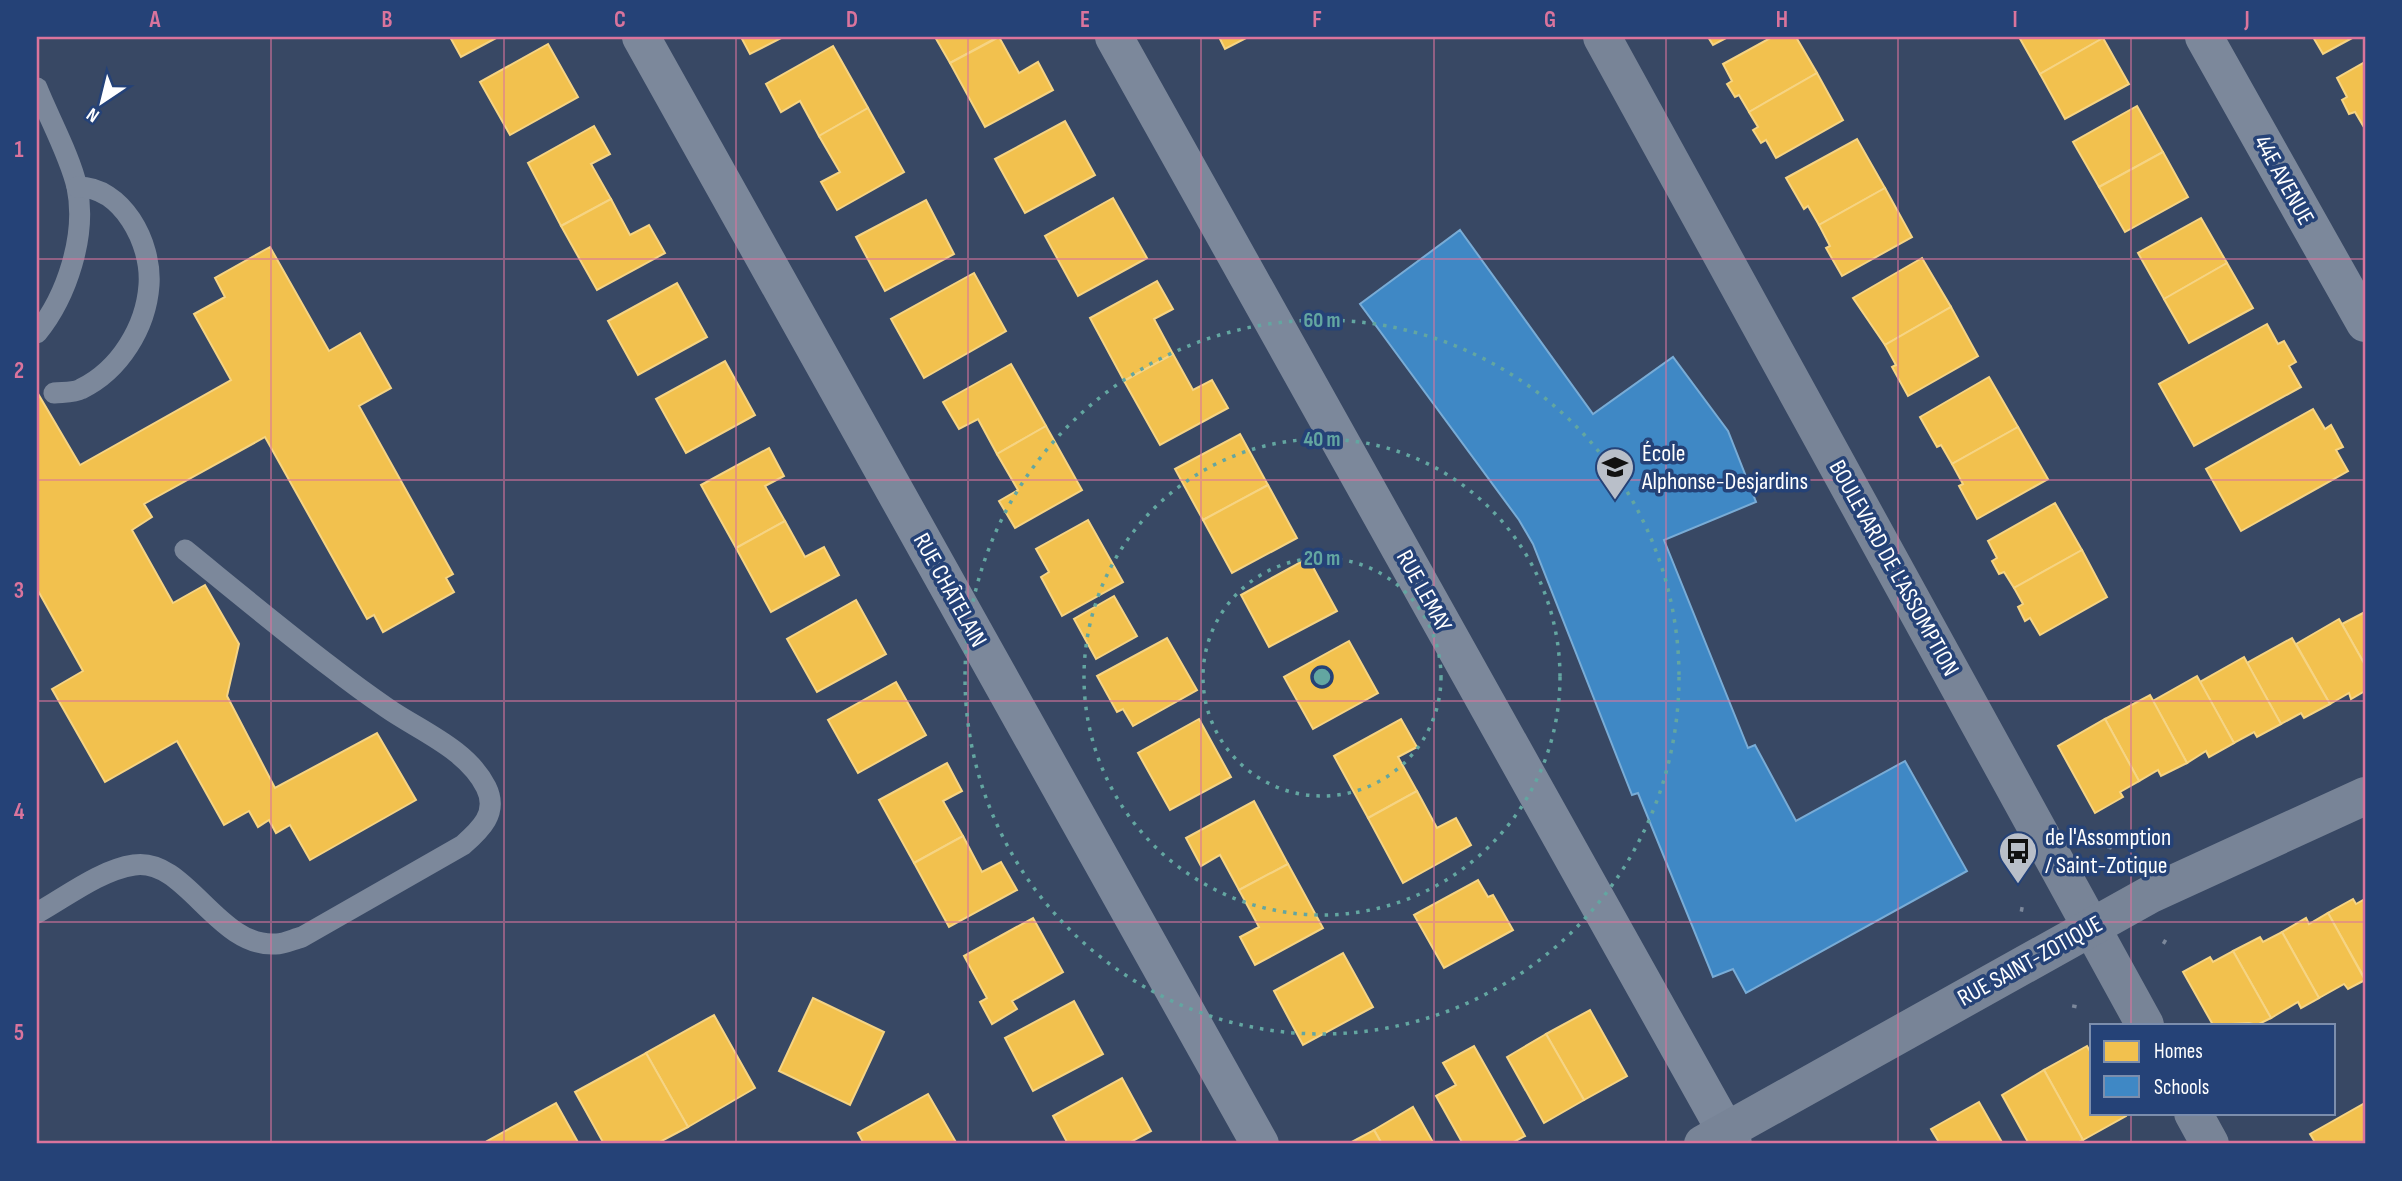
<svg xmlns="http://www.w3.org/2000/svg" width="2402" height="1181" viewBox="0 0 2402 1181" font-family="'Sofia Sans Condensed',sans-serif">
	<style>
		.homes { fill: #f2c14e; stroke: #f6d483; stroke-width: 2 }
		.schools { fill: #3f88c5; stroke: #79acd6; stroke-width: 2 }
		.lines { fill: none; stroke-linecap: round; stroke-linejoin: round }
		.path { stroke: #7c889b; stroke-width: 4.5; stroke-dasharray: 3.5 5; stroke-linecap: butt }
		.lane { stroke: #7c889b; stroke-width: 21 }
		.street { stroke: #7c889b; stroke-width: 38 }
		.secondary { stroke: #788497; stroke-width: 38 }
		.grid { fill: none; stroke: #da749d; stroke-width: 2; stroke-opacity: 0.55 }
		.ring { fill: none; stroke: #63a6a1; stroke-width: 3.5; stroke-dasharray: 3.5 7 }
		.labels { text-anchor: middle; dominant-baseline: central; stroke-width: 7; stroke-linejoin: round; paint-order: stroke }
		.street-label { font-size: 24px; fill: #fff; stroke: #254277 }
		.poi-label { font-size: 24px; fill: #fff; stroke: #254277; text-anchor: start }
		.centre { fill: #63a6a1; stroke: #254277; stroke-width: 3.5 }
		.ring-label { font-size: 21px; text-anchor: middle; font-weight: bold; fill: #63a6a1; stroke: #254277; stroke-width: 7; stroke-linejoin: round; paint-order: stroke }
		.neatline { fill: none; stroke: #da749d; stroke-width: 2.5 }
		.grid-label { font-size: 23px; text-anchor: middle; font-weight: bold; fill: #da749d }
	</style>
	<rect width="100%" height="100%" fill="#384864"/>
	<!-- homes -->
	<g class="homes">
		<path d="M450 37H498L461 57Z"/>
		<path d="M741 37H783L750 54Z"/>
		<path d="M935 37H998L950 63Z"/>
		<path d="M999 37 1019 73 1038 62 1053 90 985 127 950 63Z"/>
		<path d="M1219 37H1248L1225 49Z"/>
		<path d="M1708 37H1728L1713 45Z"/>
		<path d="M1772 37H1796L1817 73 1749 112 1739 95 1735 97 1727 84 1732 81 1723 64Z"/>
		<path d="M2019 37H2103V38L2040 74Z"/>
		<path d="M2313 37H2354L2323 54Z"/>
		<path d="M2103 38 2129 84 2065 119 2040 74Z"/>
		<path d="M548 44 578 97 510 135 480 82Z"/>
		<path d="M833 46 868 108 819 136 800 101 781 112 766 84Z"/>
		<path d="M2365 62V129L2355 112 2349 114 2342 100 2347 97 2337 78Z"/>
		<path d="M1817 73 1843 120 1776 158 1766 140 1761 143 1753 130 1758 127 1749 112Z"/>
		<path d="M2137 106 2163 152 2099 187 2073 142Z"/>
		<path d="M868 108 904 172 837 210 821 182 840 172 819 136Z"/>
		<path d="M1065 121 1095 175 1025 213 995 159Z"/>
		<path d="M594 126 610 154 591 164 611 199 561 226 528 163Z"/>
		<path d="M1857 139 1885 188 1819 225 1808 206 1804 209 1786 178Z"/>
		<path d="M2163 152 2188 197 2125 232 2099 187Z"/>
		<path d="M1885 188 1912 237 1842 276 1826 248 1830 246 1819 225Z"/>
		<path d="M1113 198 1147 258 1078 296 1045 236Z"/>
		<path d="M611 199 630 235 649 225 665 253 597 290 561 226Z"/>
		<path d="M926 200 954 254 885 291 856 237Z"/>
		<path d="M2201 218 2227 263 2164 299 2138 253Z"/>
		<path d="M270 247 329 351 360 333 391 388 359 406 453 574 446 578 454 592 383 632 374 615 367 619 265 437 144 504 152 517 132 530 173 603 205 585 239 644 227 696 275 788 377 733 416 800 310 860 290 825 276 833 269 820 258 827 249 811 224 825 177 741 105 782 52 689 83 671 37 589V392L80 465 231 380 194 314 225 297 215 278Z"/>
		<path d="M1922 258 1951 307 1885 345 1853 298Z"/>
		<path d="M2227 263 2253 308 2189 343 2164 299Z"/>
		<path d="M974 273 1006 331 924 378 891 319Z"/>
		<path d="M1157 281 1173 309 1154 319 1173 354 1124 381 1090 318Z"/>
		<path d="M677 283 707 337 638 375 608 321Z"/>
		<path d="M1951 307 1978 356 1908 396 1892 367 1896 365 1885 345Z"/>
		<path d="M2267 324 2278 344 2284 341 2296 362 2289 366 2301 387 2194 446 2159 384Z"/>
		<path d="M1173 354 1193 390 1212 380 1228 408 1160 445 1124 381Z"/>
		<path d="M725 361 755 415 686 453 656 399Z"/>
		<path d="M1011 364 1046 426 997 454 978 419 959 429 943 402Z"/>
		<path d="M1989 377 2018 427 1952 464 1941 445 1937 447 1920 417Z"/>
		<path d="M2313 409 2325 429 2331 425 2343 447 2336 450 2348 471 2241 531 2206 469Z"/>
		<path d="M1046 426 1082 490 1015 528 999 501 1018 490 997 454Z"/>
		<path d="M2018 427 2048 479 1977 519 1959 486 1963 484 1952 464Z"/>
		<path d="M1240 434 1268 485 1203 520 1175 469Z"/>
		<path d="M769 448 784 476 765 486 785 521 736 548 701 485Z"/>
		<path d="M1268 485 1297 538 1232 573 1203 520Z"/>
		<path d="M2055 503 2082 550 2014 588 2004 572 1999 574 1992 561 1997 558 1988 541Z"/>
		<path d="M1088 520 1123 582 1062 616 1041 577 1049 572 1036 549Z"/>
		<path d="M785 521 805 557 824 547 839 575 771 612 736 548Z"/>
		<path d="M2082 550 2107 597 2040 635 2030 618 2025 621 2018 607 2023 604 2014 588Z"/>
		<path d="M1308 558 1337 611 1269 647 1241 595Z"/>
		<path d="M1114 596 1137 636 1096 659 1074 619Z"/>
		<path d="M856 600 886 654 817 692 787 639Z"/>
		<path d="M2365 612V665L2342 624Z"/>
		<path d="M2339 619 2365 665V691L2351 699 2349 693 2330 704 2296 644Z"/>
		<path d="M1167 638 1197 690 1133 726 1123 709 1117 712 1097 676Z"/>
		<path d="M2292 638 2330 704 2304 718 2301 713 2281 724 2247 663Z"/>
		<path d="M1349 641 1378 693 1313 729 1284 677Z"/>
		<path d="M2244 657 2281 724 2257 737 2254 732 2234 743 2200 682Z"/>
		<path d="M2197 676 2234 743 2209 757 2206 751 2187 763 2153 701Z"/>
		<path d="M896 682 926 735 858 773 828 720Z"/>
		<path d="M2150 695 2187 763 2161 776 2158 770 2139 781 2105 719Z"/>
		<path d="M1199 719 1231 777 1170 810 1138 753Z"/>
		<path d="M1401 719 1417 747 1398 757 1417 791 1368 818 1334 756Z"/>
		<path d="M2105 719 2139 781 2120 792 2123 797 2095 813 2058 746Z"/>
		<path d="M947 763 962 791 943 801 963 836 914 863 879 800Z"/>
		<path d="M1417 791 1437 828 1456 818 1471 845 1403 883 1368 818Z"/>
		<path d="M1254 801 1288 864 1239 890 1220 855 1201 866 1186 838Z"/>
		<path d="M963 836 982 872 1001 862 1017 890 949 927 914 863Z"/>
		<path d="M1288 864 1323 928 1255 965 1240 937 1259 927 1239 890Z"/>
		<path d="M1478 880 1488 897 1493 895 1513 930 1444 968 1414 915Z"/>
		<path d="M2353 899 2356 904 2365 899V979L2328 913Z"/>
		<path d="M2328 913 2365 980 2348 989 2344 984 2319 998 2282 932 2306 918 2309 924Z"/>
		<path d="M1033 918 1063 972 1012 1001 1017 1009 992 1024 980 1002 987 998 964 956Z"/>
		<path d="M2282 932 2319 998 2301 1008 2298 1002 2271 1018 2233 951 2260 937 2263 942Z"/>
		<path d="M2233 951 2271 1018 2257 1025 2249 1023 2213 1025 2183 972 2210 957 2213 962Z"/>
		<path d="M1343 953 1373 1007 1303 1045 1274 991Z"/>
		<path d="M813 998 884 1032 850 1105 779 1071Z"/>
		<path d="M1074 1001 1103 1054 1033 1091 1005 1038Z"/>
		<path d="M1590 1010 1627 1076 1584 1100 1546 1034Z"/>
		<path d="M714 1015 755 1088 688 1127 646 1053Z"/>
		<path d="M1546 1034 1584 1100 1544 1123 1507 1057Z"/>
		<path d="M1474 1046 1525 1136 1510 1144H1463L1436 1096 1456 1085 1443 1063Z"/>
		<path d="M2087 1046 2092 1055V1113H2125L2126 1116 2083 1140 2044 1070Z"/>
		<path d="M646 1053 688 1127 656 1144H604L575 1092Z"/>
		<path d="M2044 1070 2083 1140 2075 1144H2029L2002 1095Z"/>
		<path d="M1122 1078 1151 1131 1127 1144H1068L1053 1116Z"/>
		<path d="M928 1094 957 1144H864L858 1133Z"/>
		<path d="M1979 1102 2003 1144H1940L1931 1129Z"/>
		<path d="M556 1103 579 1144H489L487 1141Z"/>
		<path d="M2365 1103V1144H2316L2310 1134Z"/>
		<path d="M1413 1107 1434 1144H1382L1374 1130Z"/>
		<path d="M1374 1130 1382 1144H1348Z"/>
	</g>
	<!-- schools -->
	<path class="schools" d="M1460 230 1593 414 1673 357 1728 431 1756 502 1664 540 1748 748 1755 745 1796 821 1905 761 1967 871 1746 993 1733 969 1713 977 1638 793 1632 795 1533 544 1519 520 1360 304Z"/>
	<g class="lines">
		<!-- path -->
		<g class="path">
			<path d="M2109 849 2111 844"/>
			<path d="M2020 909 2025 910"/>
			<path d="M2163 941 2168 944"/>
			<path d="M2074 1008 2075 1003"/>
		</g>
		<!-- lane -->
		<g class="lane">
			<path d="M37 88C49 118 70 156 77 187 87 235 67 296 37 333"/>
			<path d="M54 393C63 392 74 393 81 389 120 370 146 327 149 285 152 243 122 186 77 187"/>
			<path d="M37 913C66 897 100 870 134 865 186 857 217 948 276 944 284 944 294 939 302 937L463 845C480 830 499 813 486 787 467 749 420 731 387 708 368 695 349 681 331 667 281 629 233 589 185 550"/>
		</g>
		<!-- street -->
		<g class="street">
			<path d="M641 37 1260 1144"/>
			<path d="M1114 37 1733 1144"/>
			<path d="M2204 37 2365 323"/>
		</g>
		<!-- secondary -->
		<g class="secondary">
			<path d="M1602 37 2145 1025"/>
			<path d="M2193 1113 2210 1144"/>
			<path d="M1703 1144 2151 894 2365 796"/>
		</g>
	</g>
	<!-- grid -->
	<path class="grid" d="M271 37V1144M504 37V1144M736 37V1144M968 37V1144M1201 37V1144M1434 37V1144M1666 37V1144M1898 37V1144M2131 37V1025M37 259H2365M37 480H2365M37 701H2365M37 922H2365M2131 1113V1144"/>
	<!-- distance rings -->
	<g class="ring">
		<circle cx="1322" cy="677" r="119"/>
		<circle cx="1322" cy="677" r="238"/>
		<circle cx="1322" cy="677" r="357"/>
	</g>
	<!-- icons -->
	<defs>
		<symbol id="school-pin" viewBox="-11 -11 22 30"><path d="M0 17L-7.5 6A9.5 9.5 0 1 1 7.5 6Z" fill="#b9bfc9" stroke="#254277"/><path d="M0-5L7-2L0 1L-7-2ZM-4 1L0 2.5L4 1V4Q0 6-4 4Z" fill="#111"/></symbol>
		<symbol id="bus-pin" viewBox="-11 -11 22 30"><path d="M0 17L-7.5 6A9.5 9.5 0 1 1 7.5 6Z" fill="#b9bfc9" stroke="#254277"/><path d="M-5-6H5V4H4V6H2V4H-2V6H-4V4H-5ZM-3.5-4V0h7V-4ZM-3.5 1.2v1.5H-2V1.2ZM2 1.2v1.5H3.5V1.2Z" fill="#111"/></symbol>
	</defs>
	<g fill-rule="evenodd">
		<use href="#school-pin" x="1593" y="445" width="44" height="60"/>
		<use href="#bus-pin" x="1996" y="829" width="44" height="60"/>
	</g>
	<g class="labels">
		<!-- street labels -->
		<g class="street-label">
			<text transform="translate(2284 180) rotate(61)">44E AVENUE</text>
			<text transform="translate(1894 568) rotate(61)">BOULEVARD DE L'ASSOMPTION</text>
			<text transform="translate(950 590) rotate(61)">RUE CHÂTELAIN</text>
			<text transform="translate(1424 591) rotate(61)">RUE LEMAY</text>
			<text transform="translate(2030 961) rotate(-29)">RUE SAINT-ZOTIQUE</text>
		</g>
		<!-- poi labels -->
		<g class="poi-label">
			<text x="1642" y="453">École<tspan x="1642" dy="28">Alphonse-Desjardins</tspan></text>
			<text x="2045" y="837">de l'Assomption<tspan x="2045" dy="28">/ Saint-Zotique</tspan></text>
		</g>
	</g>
	<circle cx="1322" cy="677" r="10" class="centre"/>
	<g class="ring-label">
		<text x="1322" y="327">60 m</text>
		<text x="1322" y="446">40 m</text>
		<text x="1322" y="565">20 m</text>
	</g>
	<!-- border -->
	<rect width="2402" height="1181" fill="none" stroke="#254277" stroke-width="77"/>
	<!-- legend -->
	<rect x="2090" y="1024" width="245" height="91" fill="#254277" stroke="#7c8ead" stroke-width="2"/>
	<rect x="2104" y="1041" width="35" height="21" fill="#f2c14e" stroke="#7c8ead" stroke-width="2"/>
	<text x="2154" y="1058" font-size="21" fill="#ffffff">Homes</text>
	<rect x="2104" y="1076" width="35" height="21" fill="#3f88c5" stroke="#7c8ead" stroke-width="2"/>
	<text x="2154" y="1094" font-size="21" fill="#ffffff">Schools</text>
	<!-- north arrow -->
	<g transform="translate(102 102) rotate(215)" stroke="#254277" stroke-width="5" paint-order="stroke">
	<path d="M0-5L12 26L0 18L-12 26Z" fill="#ffffff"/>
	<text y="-10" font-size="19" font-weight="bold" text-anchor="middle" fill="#ffffff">N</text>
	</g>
	<rect x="38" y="38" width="2326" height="1104" class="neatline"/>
	<g class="grid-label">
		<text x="155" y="27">A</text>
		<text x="387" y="27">B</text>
		<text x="620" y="27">C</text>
		<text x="852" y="27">D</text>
		<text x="1085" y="27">E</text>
		<text x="1317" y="27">F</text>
		<text x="1550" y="27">G</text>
		<text x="1782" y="27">H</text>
		<text x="2015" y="27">I</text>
		<text x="2247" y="27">J</text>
		<text x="19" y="157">1</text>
		<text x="19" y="378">2</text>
		<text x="19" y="598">3</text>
		<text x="19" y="819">4</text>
		<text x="19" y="1040">5</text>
	</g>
</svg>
